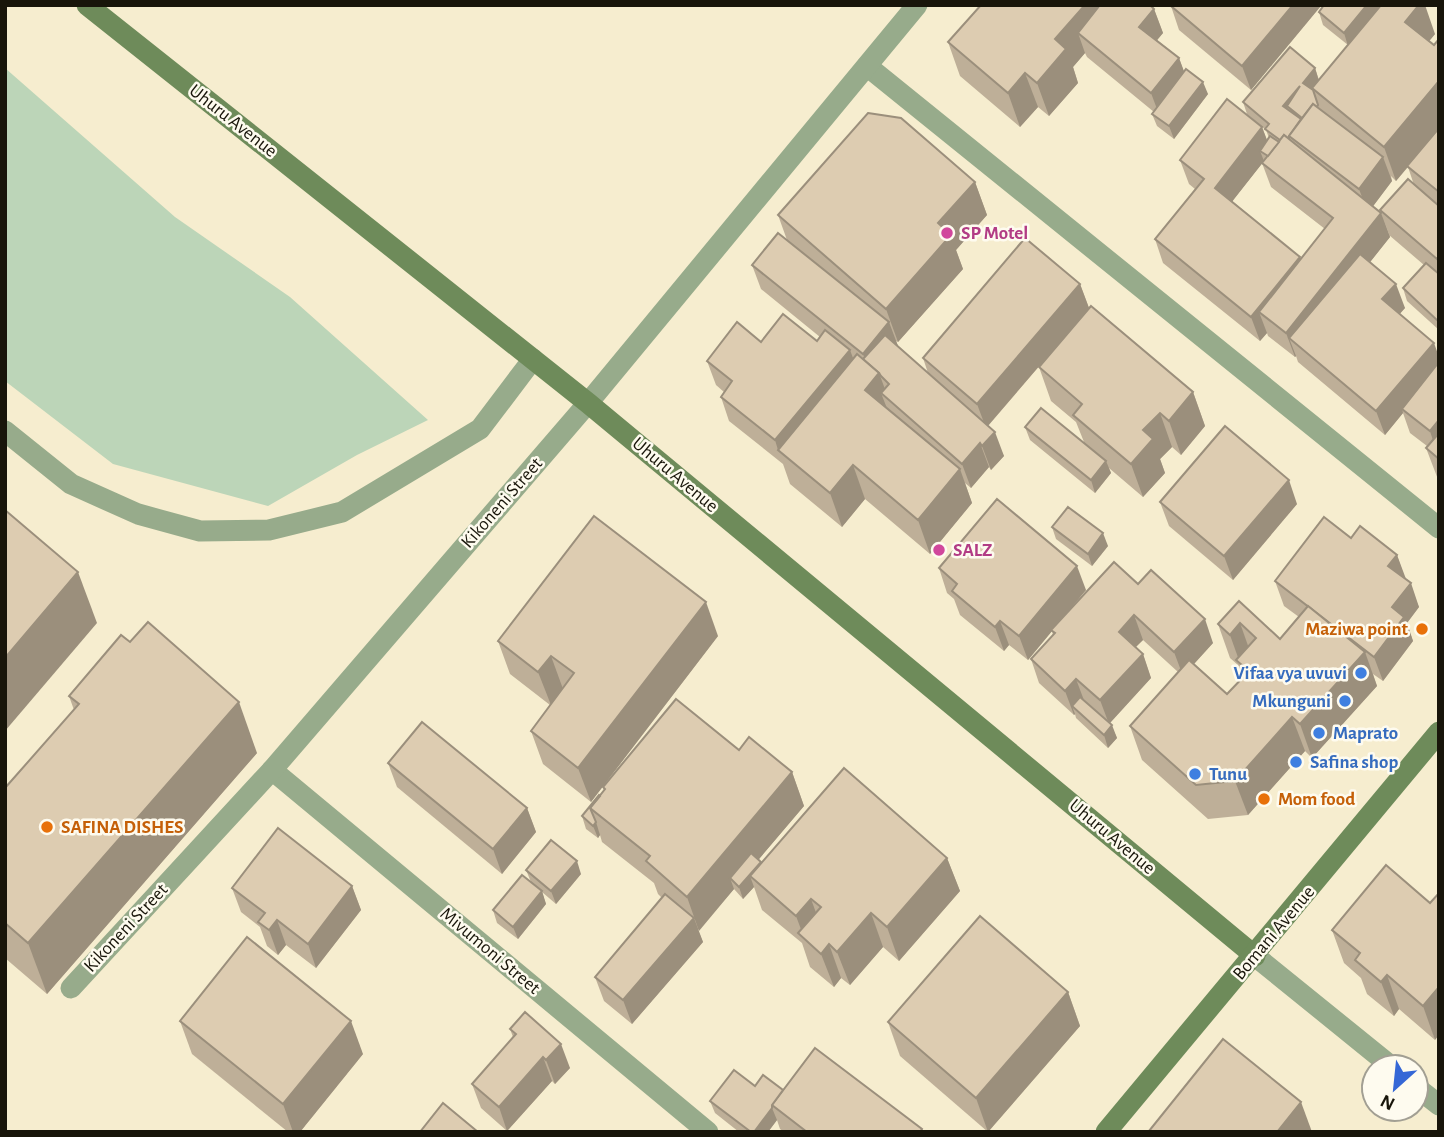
<svg xmlns="http://www.w3.org/2000/svg" width="1444" height="1137" viewBox="0 0 1444 1137" font-family="'Alegreya Sans',sans-serif">
	<style>
		.green { fill: #bcd5b8 }
		.lines { fill: none; stroke-linecap: round; stroke-linejoin: round }
		.lane { stroke: #97ab8b; stroke-width: 21 }
		.street { stroke: #97ab8b; stroke-width: 21 }
		.secondary { stroke: #6e8b5a; stroke-width: 21 }
		.wall { fill: #beaf98; fill-rule: evenodd }
		.shaded-wall { fill: #9b8f7c }
		.building { fill: #ddccb1; stroke: #9b8f7c; stroke-width: 2 }
		.hotel-dot { fill: #d1479c; stroke: #fefbef; stroke-width: 2.5 }
		.food-dot { fill: #e8710a; stroke: #fefbef; stroke-width: 2.5 }
		.shop-dot { fill: #3f7fe0; stroke: #fefbef; stroke-width: 2.5 }
		.labels { text-anchor: middle; dominant-baseline: central; stroke-width: 5; stroke-linejoin: round; paint-order: stroke }
		.street-label { font-size: 19px; fill: #18150a; stroke: #fefbef }
		.hotel-label { font-size: 19px; font-weight: bold; fill: #b23c85; stroke: #fefbef; text-anchor: start }
		.food-label { font-size: 19px; font-weight: bold; fill: #c56008; stroke: #fefbef; text-anchor: start }
		.shop-label { font-size: 19px; font-weight: bold; fill: #366cbe; stroke: #fefbef; text-anchor: start }
	</style>
	<rect width="100%" height="100%" fill="#f6edcf"/>
	<!-- green -->
	<path class="green" d="M5 68 175 217 290 297 428 420 357 455 268 506 113 464 5 381Z"/>
	<g class="lines">
		<!-- lane -->
		<path class="lane" d="M5 431 71 484 138 514 200 531 269 530 342 512 480 429 533 359"/>
		<!-- street -->
		<g class="street">
			<path d="M867 66 1439 528"/>
			<path d="M272 770 708 1132"/>
			<path d="M1255 956 1392 1067"/>
			<path d="M71 988 272 770 588 403 917 5"/>
			<path d="M1416 1087 1439 1105"/>
		</g>
		<!-- secondary -->
		<g class="secondary">
			<path d="M87 5 588 403 1255 956"/>
			<path d="M1106 1132 1439 732"/>
		</g>
	</g>
	<!-- wall -->
	<g class="wall">
		<path d="M1171 5H1319L1320 7 1251 90 1179 30 1171 6Z"/>
		<path d="M1154 9 1163 33 1157 40 1179 58 1184 72 1208 94 1174 139 1157 126 1152 114 1154 112 1087 57 1085 53 1073 67 1078 83 1049 116 1038 107 1020 127 960 76 948 42Z"/>
		<path d="M1319 12 1435 34 1429 41 1434 45 1439 39V330L1407 301 1403 288 1424 265 1389 235 1380 210 1414 185 1408 167 1396 181 1391 176 1392 181 1373 206 1381 213 1390 237 1370 262 1405 308 1399 314 1439 357V482L1426 448 1427 446 1410 433 1403 413 1385 435 1298 362 1296 356 1295 357 1268 336 1267 333 1260 341 1163 263 1155 239 1195 189 1189 184 1180 160 1260 125 1247 114 1243 102 1315 68 1319 80 1348 45 1323 25ZM1262 127 1266 130 1269 138 1267 140ZM1264 161 1262 163 1271 187 1325 229 1301 259 1232 201Z"/>
		<path d="M975 182 987 215 956 250 963 269 898 342 896 341 898 346 928 373 923 358 1080 284 1089 308 988 426 1004 456 991 470 989 467 971 488 965 483 972 503 930 554 865 499 842 527 790 484 783 464 729 421 721 397 724 392 716 385 707 361 761 342 817 341 820 337 761 289 752 265 787 240 778 215Z"/>
		<path d="M1039 367 1193 392 1205 426 1181 455 1172 447 1160 459 1165 473 1143 497 1109 468 1111 473 1095 493 1030 440 1025 427 1084 442 1076 422 1051 401Z"/>
		<path d="M1160 502 1297 504 1233 580 1169 526Z"/>
		<path d="M1052 527 1108 546 1092 566 1056 539Z"/>
		<path d="M1351 538 1397 555 1405 579 1419 607 1407 623 1413 641 1383 681 1373 674 1377 686 1312 758 1305 751 1248 815 1208 819 1142 760 1130 726 1178 672 1143 640 1135 647 1143 654 1151 678 1110 723 1117 738 1108 748 1076 718 1075 714 1074 715 1039 683 1031 659 1053 635 1052 631 1028 660 1009 645 1004 651 960 615 954 599 947 593 939 568 1086 590 1067 612 1138 584 1213 643 1194 664 1227 694 1243 677 1238 665 1230 658 1218 624 1239 601 1280 639 1299 617 1284 606 1275 581Z"/>
		<path d="M718 636 591 802 543 764 531 731 550 705 510 674 498 641Z"/>
		<path d="M69 696 257 753 47 994 5 958V788L74 710Z"/>
		<path d="M739 750 792 772 804 806 758 860 761 863 947 858 960 891 899 961 883 947 850 985 841 978 834 987 810 967 802 943 762 910 754 887 743 899 734 889 698 930 703 942 632 1024 604 1001 595 977 662 898 658 894 654 883 602 842 600 835 598 838 586 829 582 816 604 791 603 787Z"/>
		<path d="M388 763 527 808 536 832 502 874 397 787Z"/>
		<path d="M1386 865 1435 1040 1399 1009 1394 1016 1367 994 1361 978 1344 963 1332 930Z"/>
		<path d="M526 870 581 874 556 904 542 892 546 904 518 939 497 923 493 910 531 882Z"/>
		<path d="M352 886 361 910 316 968 286 945 278 955 267 946 260 927 241 912 232 888Z"/>
		<path d="M1068 992 1080 1026 988 1132 900 1056 888 1022Z"/>
		<path d="M180 1021 363 1054 300 1132H288L192 1054Z"/>
		<path d="M510 1029 570 1068 555 1084 552 1081 507 1131 481 1108 472 1084 513 1037Z"/>
		<path d="M755 1086 783 1090 922 1129 923 1132H784L780 1129 777 1120 768 1132H739L715 1113 710 1101Z"/>
	</g>
	<!-- shaded-wall -->
	<g class="shaded-wall">
		<path d="M1085 5H1127L1078 33 1085 53 1073 67 1078 83 1049 116 1037 83 1055 39Z"/>
		<path d="M1293 5H1319L1320 7 1251 90 1242 66Z"/>
		<path d="M1367 5H1382L1348 46 1344 33Z"/>
		<path d="M1419 5H1425L1435 34 1417 56 1405 22Z"/>
		<path d="M1154 9 1163 33 1148 51 1139 27Z"/>
		<path d="M1179 58 1188 82 1160 117 1151 93Z"/>
		<path d="M1315 68 1319 81 1307 95 1303 83Z"/>
		<path d="M1025 73 1038 107 1020 127 1008 93Z"/>
		<path d="M1439 81V129L1396 181 1384 147Z"/>
		<path d="M1203 82 1208 94 1174 139 1169 126Z"/>
		<path d="M1300 86 1287 106 1290 116 1283 106Z"/>
		<path d="M1262 127 1271 151H1260L1264 161 1224 212 1215 188Z"/>
		<path d="M1383 157 1392 181 1368 213 1359 189Z"/>
		<path d="M975 182 987 215 956 250 963 269 898 342 886 309 938 223Z"/>
		<path d="M1381 213 1390 237 1302 348 1289 338 1296 356 1295 357 1286 333Z"/>
		<path d="M1300 257 1309 281 1259 312 1267 333 1260 341 1251 317Z"/>
		<path d="M1080 284 1089 308 986 428 977 404Z"/>
		<path d="M1396 284 1405 308 1391 324 1382 299Z"/>
		<path d="M889 322 898 346 867 364 863 354Z"/>
		<path d="M1434 343 1439 357V371L1402 409 1403 413 1385 435 1376 411Z"/>
		<path d="M850 350 859 374 778 450 775 440Z"/>
		<path d="M879 373 889 400 881 393 888 411 865 390Z"/>
		<path d="M1193 392 1205 426 1181 455 1169 421Z"/>
		<path d="M1160 413 1172 447 1160 459 1165 473 1143 497 1131 464 1143 430Z"/>
		<path d="M1439 420 1438 456 1430 431Z"/>
		<path d="M995 432 1004 456 991 470 982 446Z"/>
		<path d="M980 443 989 467 971 488 962 464Z"/>
		<path d="M1106 461 1111 473 1095 493 1091 480Z"/>
		<path d="M853 465 865 499 842 527 830 493Z"/>
		<path d="M960 469 972 503 930 554 918 520Z"/>
		<path d="M1289 480 1297 504 1233 580 1224 556Z"/>
		<path d="M1103 533 1108 546 1092 566 1088 554Z"/>
		<path d="M1397 555 1406 579 1396 590 1388 566Z"/>
		<path d="M1077 566 1086 590 1028 660 1019 636Z"/>
		<path d="M78 572 97 623 5 731V658Z"/>
		<path d="M1411 583 1419 607 1407 623 1413 641 1383 681 1374 657 1392 607Z"/>
		<path d="M706 602 718 636 591 802 578 768Z"/>
		<path d="M1134 615 1143 640 1127 656 1119 632Z"/>
		<path d="M1205 619 1213 643 1183 676 1174 652Z"/>
		<path d="M1000 621 1009 645 1004 651 995 627Z"/>
		<path d="M1240 623 1252 657 1240 663 1230 635Z"/>
		<path d="M1365 652 1377 686 1312 758 1300 724Z"/>
		<path d="M1143 654 1151 678 1109 724 1100 700Z"/>
		<path d="M551 656 563 689 551 705 538 672Z"/>
		<path d="M1076 679 1085 703 1072 706 1075 714 1074 715 1065 691Z"/>
		<path d="M239 702 257 753 47 994 28 943Z"/>
		<path d="M1292 717 1305 751 1248 815 1235 781Z"/>
		<path d="M1112 725 1117 738 1108 748 1104 735Z"/>
		<path d="M792 772 804 806 737 885 730 878 734 889 699 931 687 897Z"/>
		<path d="M527 808 536 832 502 874 493 849Z"/>
		<path d="M596 822 600 835 598 838 593 826Z"/>
		<path d="M947 858 960 891 899 961 887 927Z"/>
		<path d="M577 861 581 874 556 904 551 891Z"/>
		<path d="M761 862 765 875 750 876 754 887 743 899 739 887Z"/>
		<path d="M352 886 361 910 316 968 308 944Z"/>
		<path d="M542 891 546 904 518 939 513 927Z"/>
		<path d="M811 899 823 932 805 940 796 916Z"/>
		<path d="M871 913 883 947 850 985 837 952Z"/>
		<path d="M694 918 703 942 632 1024 623 1000Z"/>
		<path d="M277 920 286 945 278 955 269 930Z"/>
		<path d="M829 944 841 978 834 987 821 954Z"/>
		<path d="M1387 975 1399 1009 1394 1016 1381 982Z"/>
		<path d="M1439 987V1035L1435 1040 1423 1006Z"/>
		<path d="M1068 992 1080 1026 988 1132 976 1098Z"/>
		<path d="M351 1021 363 1054 300 1132H293L283 1104Z"/>
		<path d="M561 1044 570 1068 555 1084 546 1060Z"/>
		<path d="M543 1057 552 1081 507 1131 499 1107Z"/>
		<path d="M1301 1102 1312 1132H1277Z"/>
		<path d="M772 1108 777 1120 768 1132H754Z"/>
	</g>
	<!-- building -->
	<g class="building">
		<path d="M981 5H1085L1055 39 1066 49 1037 83 1025 73 1008 93 948 42Z"/>
		<path d="M1100 5H1150L1154 9 1139 27 1179 58 1151 93 1078 33Z"/>
		<path d="M1171 5H1293L1242 66 1171 6Z"/>
		<path d="M1324 5H1367L1344 33 1319 12Z"/>
		<path d="M1381 5H1419L1405 22 1434 45 1439 39V81L1384 147 1312 88Z"/>
		<path d="M1290 47 1315 68 1303 83 1313 90 1318 105 1317 107 1313 104 1302 118 1287 106 1300 86 1283 106 1301 119 1289 136V139L1284 135 1280 140 1265 129 1269 124 1243 102Z"/>
		<path d="M1186 69 1203 82 1169 126 1152 114Z"/>
		<path d="M1227 99 1262 127 1215 188 1300 257 1251 317 1155 239 1204 179 1180 160Z"/>
		<path d="M1313 104 1383 157 1359 189 1289 136Z"/>
		<path d="M868 113 901 118 975 182 938 223 951 235 886 309 778 215Z"/>
		<path d="M1439 128V192L1407 166Z"/>
		<path d="M1284 135 1381 213 1286 333 1259 312 1333 218 1262 163Z"/>
		<path d="M1270 136 1279 142 1268 156 1260 151Z"/>
		<path d="M1408 179 1439 206V256L1437 259 1380 210Z"/>
		<path d="M778 233 889 322 863 354 752 265Z"/>
		<path d="M1025 238 1080 284 977 404 923 358Z"/>
		<path d="M1360 254 1396 284 1382 299 1434 343 1376 411 1289 338Z"/>
		<path d="M1426 263 1439 274V322L1403 288Z"/>
		<path d="M1091 306 1193 392 1169 421 1160 413 1143 430 1153 439 1131 464 1073 415 1082 404 1039 367Z"/>
		<path d="M783 314 817 341 825 330 850 350 775 440 721 397 732 381 707 361 737 322 761 342Z"/>
		<path d="M885 335 995 432 982 446 980 443 962 464 881 393 889 384 881 376 879 373 863 359Z"/>
		<path d="M857 354 879 373 865 390 960 469 918 520 853 465 830 493 778 450Z"/>
		<path d="M1439 362V420L1430 431 1402 409Z"/>
		<path d="M1041 408 1106 461 1091 480 1025 427Z"/>
		<path d="M1225 426 1289 480 1224 556 1160 502Z"/>
		<path d="M1439 433V459L1426 448Z"/>
		<path d="M997 499 1077 566 1019 636 1000 621 995 627 952 591 957 584 939 568Z"/>
		<path d="M1068 507 1103 533 1088 554 1052 527Z"/>
		<path d="M5 510 78 572 5 658Z"/>
		<path d="M594 516 706 602 578 768 531 731 574 673 551 656 538 672 498 641Z"/>
		<path d="M1324 517 1351 538 1360 526 1397 555 1388 566 1411 583 1392 607 1404 617 1374 657 1275 581Z"/>
		<path d="M1114 562 1138 584 1151 570 1205 619 1174 652 1134 615 1119 632 1143 654 1100 700 1076 679 1065 691 1031 659 1055 633 1051 630Z"/>
		<path d="M1239 601 1280 639 1308 606 1365 652 1300 724 1292 717 1235 781 1196 785 1130 726 1189 660 1227 694 1249 671 1236 660 1256 638 1240 623 1230 635 1218 624Z"/>
		<path d="M148 622 239 702 28 943 5 923V788L79 704 69 696 121 635 130 642Z"/>
		<path d="M1080 697 1112 725 1104 735 1072 706Z"/>
		<path d="M676 699 739 750 749 737 792 772 687 897 646 861 650 856 590 808 605 789 603 787Z"/>
		<path d="M422 722 527 808 493 849 388 763Z"/>
		<path d="M844 768 947 858 887 927 871 913 837 952 829 944 821 954 798 933 821 907 811 899 796 916 750 876Z"/>
		<path d="M599 795 600 796 590 808 596 822 593 826 582 816Z"/>
		<path d="M278 828 352 886 308 944 277 920 269 930 258 922 265 913 232 888Z"/>
		<path d="M551 840 577 861 551 891 526 870Z"/>
		<path d="M751 853 761 862 739 887 730 878Z"/>
		<path d="M1386 865 1430 903 1439 893V987L1423 1006 1387 975 1381 982 1355 960 1360 953 1332 930Z"/>
		<path d="M522 875 542 891 513 927 493 910Z"/>
		<path d="M665 894 694 918 623 1000 595 977Z"/>
		<path d="M980 916 1068 992 976 1098 888 1022Z"/>
		<path d="M247 937 351 1021 283 1104 180 1021Z"/>
		<path d="M525 1012 561 1044 546 1060 543 1057 499 1107 472 1084 516 1034 510 1029Z"/>
		<path d="M1223 1039 1301 1102 1277 1132H1150L1149 1131Z"/>
		<path d="M815 1048 922 1129 920 1132H807L772 1105Z"/>
		<path d="M734 1070 755 1086 763 1075 783 1090 772 1105V1108L754 1132H751L710 1101Z"/>
		<path d="M443 1103 478 1132H420Z"/>
	</g>
	<!-- markers -->
	<g class="hotel-dot">
		<circle cx="947" cy="233" r="7"/>
		<circle cx="939" cy="550" r="7"/>
	</g>
	<g class="food-dot">
		<circle cx="1422" cy="629" r="7"/>
		<circle cx="1264" cy="799" r="7"/>
		<circle cx="47" cy="827" r="7"/>
	</g>
	<g class="shop-dot">
		<circle cx="1361" cy="673" r="7"/>
		<circle cx="1345" cy="701" r="7"/>
		<circle cx="1319" cy="733" r="7"/>
		<circle cx="1296" cy="762" r="7"/>
		<circle cx="1195" cy="774" r="7"/>
	</g>
	<g class="labels">
		<!-- street labels -->
		<g class="street-label">
			<text transform="translate(233 121) rotate(38)">Uhuru Avenue</text>
			<text transform="translate(675 475) rotate(40)">Uhuru Avenue</text>
			<text transform="translate(502 503) rotate(-49)">Kikoneni Street</text>
			<text transform="translate(1112 837) rotate(40)">Uhuru Avenue</text>
			<text transform="translate(126 928) rotate(-47)">Kikoneni Street</text>
			<text transform="translate(1274 933) rotate(-50)">Bomani Avenue</text>
			<text transform="translate(490 951) rotate(40)">Mivumoni Street</text>
		</g>
		<!-- hotel labels -->
		<g class="hotel-label">
			<text x="961" y="233">SP Motel</text>
			<text x="953" y="550">SALZ</text>
		</g>
		<!-- food labels -->
		<g class="food-label">
			<text x="1408" y="629" text-anchor="end">Maziwa point</text>
			<text x="1278" y="799">Mom food</text>
			<text x="61" y="827">SAFINA DISHES</text>
		</g>
		<!-- shop labels -->
		<g class="shop-label">
			<text x="1347" y="673" text-anchor="end">Vifaa vya uvuvi</text>
			<text x="1331" y="701" text-anchor="end">Mkunguni</text>
			<text x="1333" y="733">Maprato</text>
			<text x="1310" y="762">Safina shop</text>
			<text x="1209" y="774">Tunu</text>
		</g>
	</g>
	<!-- border -->
	<rect width="1444" height="1137" fill="none" stroke="#18150a" stroke-width="14"/>
	<!-- north arrow -->
	<g transform="translate(1395 1088) rotate(207)"><circle r="33" fill="#fefbef" stroke="#a29f93" stroke-width="2"/>
	<path d="M0-5L12 26L0 18L-12 26Z" fill="#3567d6"/>
	<text y="-10" font-size="19" font-weight="bold" text-anchor="middle" fill="#18150a">N</text>
	</g>
</svg>
